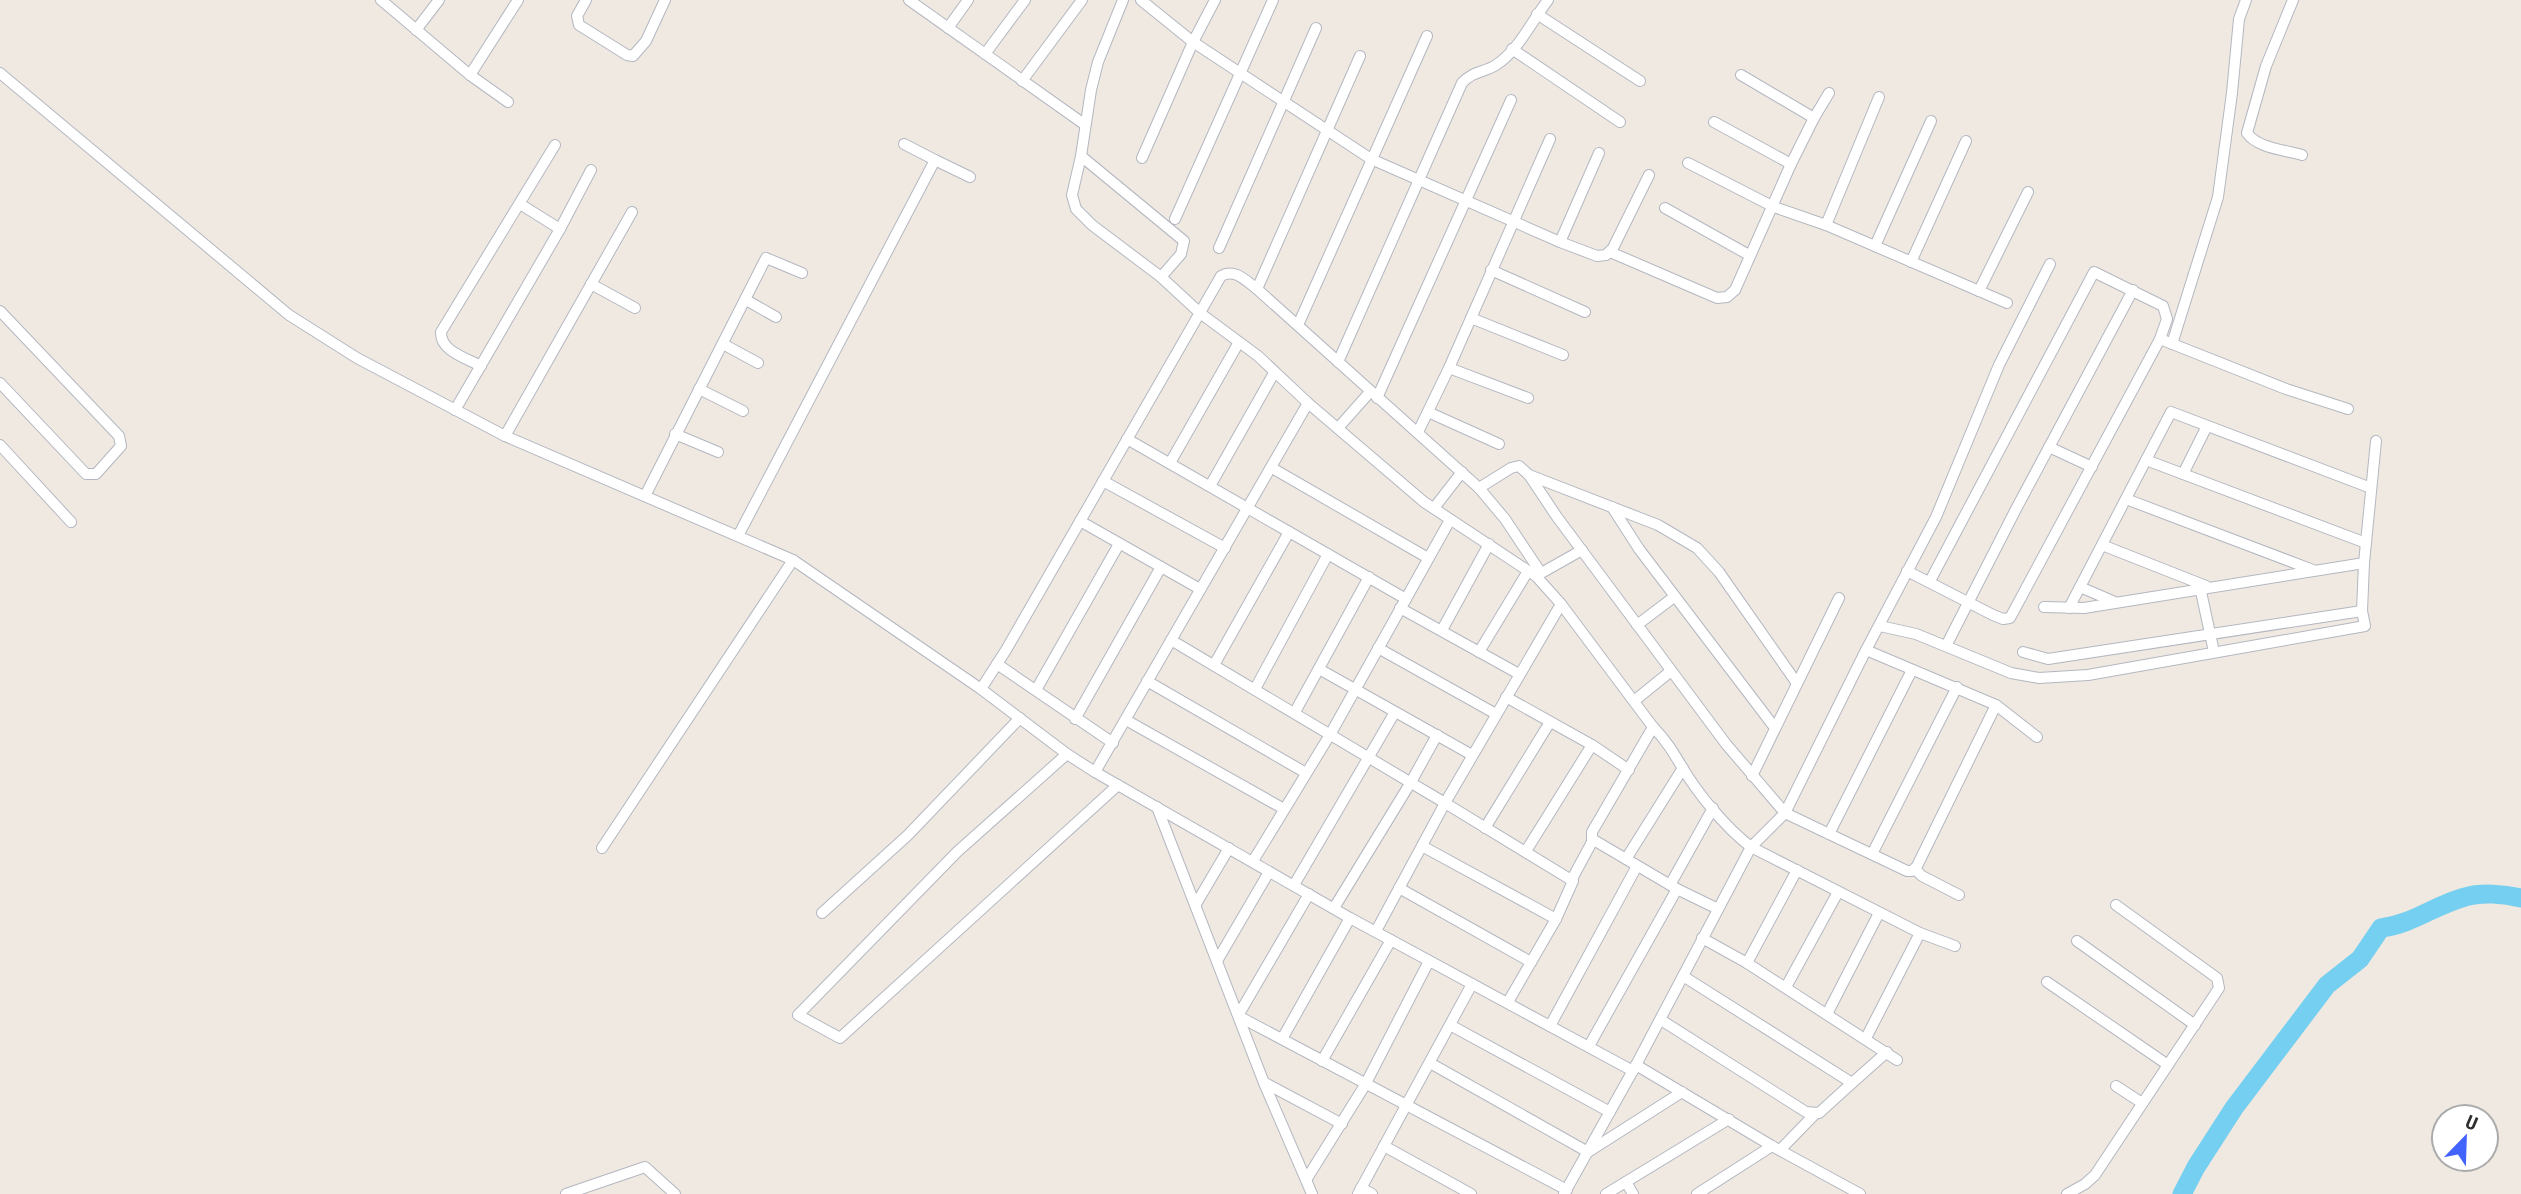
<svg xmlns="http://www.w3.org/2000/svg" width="2521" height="1194" viewBox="0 0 2521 1194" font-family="'Roboto Condensed',sans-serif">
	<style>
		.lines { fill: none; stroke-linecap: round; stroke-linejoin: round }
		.river { stroke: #75cff0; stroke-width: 19 }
		.street-casing { stroke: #b4b7c1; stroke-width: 12 }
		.street { stroke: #fff; stroke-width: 10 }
	</style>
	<rect width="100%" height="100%" fill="#efe9e1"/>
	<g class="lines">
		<!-- river -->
		<path class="river" d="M2182 1194 2196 1167 2234 1108 2327 985 2360 959 2381 928C2413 924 2435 905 2465 897 2481 892 2505 894 2521 898"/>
		<defs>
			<g id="street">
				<path d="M381 0 470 75 508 102"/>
				<path d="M586 0 577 16 579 25 627 55 633 56 646 41 665 0"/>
				<path d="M909 0 1084 124"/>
				<path d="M1123 0 1098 62 1091 90 1081 156 1072 195 1076 209 1092 225 1161 277 1200 313 1258 356 1308 403 1424 502 1536 576 1561 604 1653 727C1666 740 1673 752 1682 767 1698 794 1726 828 1751 847L1785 813 1866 650 1936 517 1999 365 2050 264"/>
				<path d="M1141 0 1193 42 1371 159 1560 242 1597 256 1606 255 1613 248 1649 175"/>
				<path d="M2293 0 2266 66 2247 133C2257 148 2285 150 2302 155"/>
				<path d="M1537 14 1640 81"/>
				<path d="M948 28 968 0"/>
				<path d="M416 30 439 0"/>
				<path d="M1512 49 1620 122"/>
				<path d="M985 54 1025 0"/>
				<path d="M0 73 289 315 357 358 505 436 793 560 981 689 1067 754 1095 772 1350 918 1633 1071"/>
				<path d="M470 75 518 0"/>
				<path d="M1741 75 1814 118"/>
				<path d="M1022 81 1082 0"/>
				<path d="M904 144 935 160"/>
				<path d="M1081 156 1184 241 1181 254 1161 277"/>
				<path d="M1142 158 1193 42 1215 0"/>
				<path d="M1688 163 1774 207 1826 225 2007 303"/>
				<path d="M1791 164 1814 118 1829 93"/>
				<path d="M520 204 560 229"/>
				<path d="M1665 208 1749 255"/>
				<path d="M1175 219 1273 0"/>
				<path d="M1826 225 1879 97"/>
				<path d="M1560 242 1599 153"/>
				<path d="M1875 246 1931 121"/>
				<path d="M1219 248 1316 28"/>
				<path d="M1610 252 1717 298 1727 297 1735 290 1791 164 1714 122"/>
				<path d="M1911 262 1966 141"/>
				<path d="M1491 270 1585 312"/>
				<path d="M591 284 635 308"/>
				<path d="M1257 289 1360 56"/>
				<path d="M1979 291 2028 192"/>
				<path d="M746 300 776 317"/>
				<path d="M1471 318 1563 355"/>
				<path d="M1298 325 1427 36"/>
				<path d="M723 344 758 363"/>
				<path d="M2172 344 2218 197 2232 93 2239 19 2246 0"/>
				<path d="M1338 362 1462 83C1473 71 1483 73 1496 65 1518 51 1532 21 1548 0"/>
				<path d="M481 366C466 358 440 351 441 332L555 145"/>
				<path d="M1449 368 1528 398"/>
				<path d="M0 383 86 474H96L121 446 119 436 0 311"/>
				<path d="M699 389 743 411"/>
				<path d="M1377 398 1511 100"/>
				<path d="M455 410 560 229 591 170"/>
				<path d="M1428 412 1499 444"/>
				<path d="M1338 428 1370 392"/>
				<path d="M1418 432 1449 368 1550 139"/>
				<path d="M675 434 718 452"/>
				<path d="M505 436 632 212"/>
				<path d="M1127 439 1406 599"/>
				<path d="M0 445 71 522"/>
				<path d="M2049 447 2092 467"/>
				<path d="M2146 460 2366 543"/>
				<path d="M1170 463 1239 342"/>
				<path d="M1272 468 1428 558"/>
				<path d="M2183 474 2207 426"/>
				<path d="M1529 475 1557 517 1726 744 1785 813 1907 871H1912L1917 866 1996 705"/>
				<path d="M1103 481 1225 548"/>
				<path d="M1210 486 1274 373"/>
				<path d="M1479 488 1511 468 1519 466 1529 475 1658 525 1697 548 1719 572 1796 682"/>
				<path d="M645 496 766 258 802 273"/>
				<path d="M2126 499 2313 570"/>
				<path d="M1612 507 1639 549 1775 728"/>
				<path d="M1434 508 1462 472"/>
				<path d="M1080 521 1200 589"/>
				<path d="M738 536 935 160 970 177"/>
				<path d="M2102 545 2206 586"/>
				<path d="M1907 571 1993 615 2003 619 2010 618 2160 339 2286 389 2348 409"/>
				<path d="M1536 576 1582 550"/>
				<path d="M1930 581 2094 272 2163 306 2167 319 2160 339"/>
				<path d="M2080 587 2115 602"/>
				<path d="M2200 587 2214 652"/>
				<path d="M2044 607 2084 608 2364 563"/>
				<path d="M1400 608 1519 674"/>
				<path d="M2069 608 2171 412 2371 488"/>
				<path d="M1637 625 1674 597"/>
				<path d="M1880 626 1916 634 2011 673 2039 678 2088 675 2365 626 2362 611 2364 563 2376 441"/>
				<path d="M1442 630 1489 544"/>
				<path d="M1171 640 1445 803 1376 931"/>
				<path d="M1946 646 2016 509 2133 290"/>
				<path d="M1378 648 1496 714"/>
				<path d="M1866 650 1996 705 2037 737"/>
				<path d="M1479 652 1528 571"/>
				<path d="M2023 652 2048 659 2362 611"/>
				<path d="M997 664 1113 743"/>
				<path d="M1214 665 1289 532"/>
				<path d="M1319 669 1472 755"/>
				<path d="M1147 681 1306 773"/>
				<path d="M981 689 1006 650 1221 276C1235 268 1246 281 1257 289L1479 488 1505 519 1541 573"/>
				<path d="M1255 689 1328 554"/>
				<path d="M1036 690 1119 544"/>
				<path d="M1506 697 1592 745 1629 770"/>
				<path d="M1634 701 1671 671"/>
				<path d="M1295 712 1369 577"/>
				<path d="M1075 719 1161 567"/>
				<path d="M1126 720 1284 809"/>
				<path d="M1653 727 1592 832V839L1677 889 1718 909"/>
				<path d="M1067 754 957 852 798 1015 840 1038 1118 785"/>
				<path d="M1095 772 1308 403"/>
				<path d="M1752 776 1839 598"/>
				<path d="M1157 807 1264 1083 1312 1194"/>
				<path d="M1485 828 1550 722"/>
				<path d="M1829 834 1912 670"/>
				<path d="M1422 846 1556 919"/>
				<path d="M602 848 793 560"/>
				<path d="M1526 851 1592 745"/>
				<path d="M1872 854 1957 687"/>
				<path d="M1626 859 1683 768"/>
				<path d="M1253 861 1331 733 1450 520"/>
				<path d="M1915 869 1922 876 1959 895"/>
				<path d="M1572 879 1593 840"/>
				<path d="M1294 885 1395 712"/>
				<path d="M1670 885 1713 808"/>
				<path d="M1399 888 1531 962"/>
				<path d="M1196 904 1229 848"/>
				<path d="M1334 908 1411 782 1437 735"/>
				<path d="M822 913 908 835 1020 718"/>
				<path d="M1702 938 1747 963 1897 1060"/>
				<path d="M2077 941 2195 1025"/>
				<path d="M1217 961 1269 872"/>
				<path d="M1747 963 1797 870"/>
				<path d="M2047 982 2168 1065"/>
				<path d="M1786 987 1838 892"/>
				<path d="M1508 1002 1556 919 1573 881 1445 803 1561 604"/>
				<path d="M1239 1014 1309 894"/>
				<path d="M1827 1014 1879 913"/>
				<path d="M1240 1017 1567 1190"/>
				<path d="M1661 1020 1806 1112 1819 1113 1852 1083 1683 976"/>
				<path d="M1450 1025 1610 1112"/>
				<path d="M1550 1026 1637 866"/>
				<path d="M1866 1038 1920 933"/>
				<path d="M1282 1039 1350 918"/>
				<path d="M1589 1046 1677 889"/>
				<path d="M1322 1061 1391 940"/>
				<path d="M1430 1063 1588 1152 1682 1092"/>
				<path d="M1636 1065 1751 847 1920 933 1955 946"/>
				<path d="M1265 1083 1342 1124"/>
				<path d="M1852 1083 1887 1052"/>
				<path d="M2116 1086 2142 1103"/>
				<path d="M1384 1146 1471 1194"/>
				<path d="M1780 1150 1815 1114"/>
				<path d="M1306 1180 1365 1085 1429 961"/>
				<path d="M1626 1182 1633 1194"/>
				<path d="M1361 1188 1372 1194"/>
				<path d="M566 1194 645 1167 675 1194"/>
				<path d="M1358 1194 1472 984"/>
				<path d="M1564 1194 1636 1065 1772 1146 1860 1194"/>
				<path d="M1606 1194 1729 1119"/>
				<path d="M1697 1194 1772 1146"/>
				<path d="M2067 1194 2085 1184 2095 1175 2219 988 2217 978 2116 905"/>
			</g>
		</defs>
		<!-- street casing -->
		<use href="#street" class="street-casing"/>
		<!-- street -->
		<use href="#street" class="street"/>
	</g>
	<!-- north arrow -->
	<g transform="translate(2465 1138) rotate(23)"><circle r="33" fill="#ffffff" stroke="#ababab" stroke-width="2"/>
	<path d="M0-5L12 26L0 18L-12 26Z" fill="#4264fb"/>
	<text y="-10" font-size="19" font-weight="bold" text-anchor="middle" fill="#2e2e2e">U</text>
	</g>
</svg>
